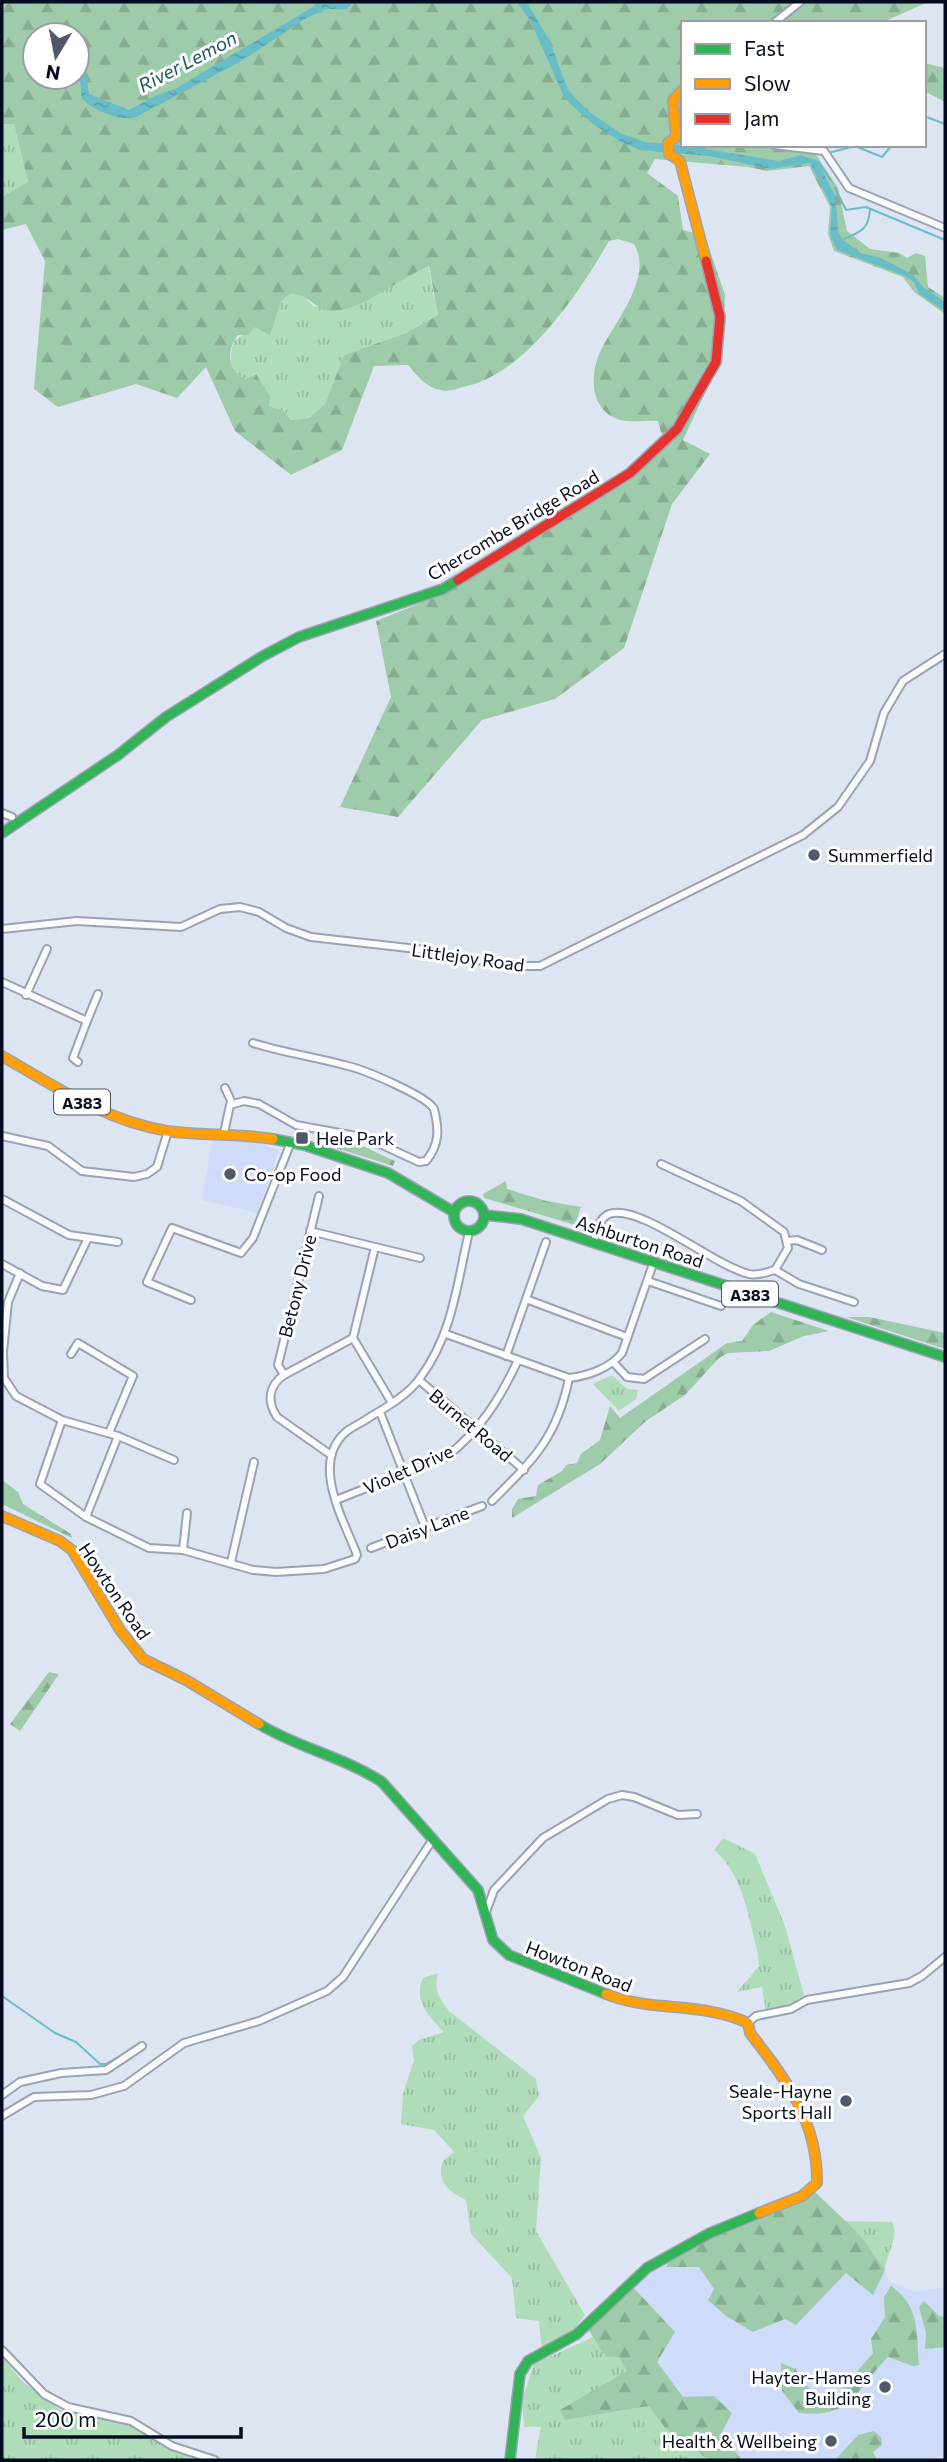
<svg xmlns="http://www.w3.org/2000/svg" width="947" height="2462" viewBox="0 0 947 2462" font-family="Commissioner,sans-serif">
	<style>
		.built { fill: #cfdcf9 }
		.grass { fill: url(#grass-tufts) }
		.forest { fill: url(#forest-firs); fill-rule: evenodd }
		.water { fill: url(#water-ripples) }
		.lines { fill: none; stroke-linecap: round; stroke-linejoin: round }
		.stream { stroke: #68bdc9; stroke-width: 2 }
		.street-casing { stroke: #9ba2b3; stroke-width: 10 }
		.fast-casing { stroke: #9ba2b3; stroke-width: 12 }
		.slow-casing { stroke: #9ba2b3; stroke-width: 12 }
		.jam-casing { stroke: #9ba2b3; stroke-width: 12 }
		.street { stroke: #fafbfd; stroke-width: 6 }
		.fast { stroke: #30b455; stroke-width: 9 }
		.slow { stroke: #ff9f0a; stroke-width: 9 }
		.jam { stroke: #e5322d; stroke-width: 9 }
		.poi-dot { fill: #51586a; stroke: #fff; stroke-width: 2.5 }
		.labels { text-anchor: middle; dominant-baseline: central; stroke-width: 6; stroke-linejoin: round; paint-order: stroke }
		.shield { fill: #fff; stroke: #505563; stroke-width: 2 }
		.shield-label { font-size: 16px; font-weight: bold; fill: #050c20 }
		.street-label { font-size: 18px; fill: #050c20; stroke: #fff }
		.poi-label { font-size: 18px; fill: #050c20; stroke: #fff; text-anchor: start }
		.water-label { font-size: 19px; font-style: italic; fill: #195960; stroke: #fff }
	</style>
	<defs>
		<pattern id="grass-tufts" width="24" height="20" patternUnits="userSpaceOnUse" patternTransform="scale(1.75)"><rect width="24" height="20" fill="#afdcb9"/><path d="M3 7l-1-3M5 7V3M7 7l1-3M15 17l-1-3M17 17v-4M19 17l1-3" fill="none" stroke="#95bc9f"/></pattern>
		<pattern id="forest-firs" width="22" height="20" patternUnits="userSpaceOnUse" patternTransform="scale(1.75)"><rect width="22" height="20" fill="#9ecba9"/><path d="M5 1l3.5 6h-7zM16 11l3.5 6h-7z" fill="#87ad91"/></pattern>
		<pattern id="water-ripples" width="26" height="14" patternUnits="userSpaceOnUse" patternTransform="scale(1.75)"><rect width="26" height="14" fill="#68bdc9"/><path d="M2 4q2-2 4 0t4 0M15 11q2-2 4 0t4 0" fill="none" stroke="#59a1ac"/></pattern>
	</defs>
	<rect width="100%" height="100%" fill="#dee5f2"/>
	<!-- built -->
	<g class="built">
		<path d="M230 1137 250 1139 279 1150 257 1213 202 1200 212 1139Z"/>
		<path d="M852 2231 892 2283 915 2292 945 2287V2455L925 2460H709L650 2406 588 2329 631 2285 712 2237Z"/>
	</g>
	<!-- grass -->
	<g class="grass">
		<path d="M2 124H14L28 182 2 197Z"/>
		<path d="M428 266 438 315 406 333 344 355 325 404 309 418 291 420 284 411 268 406 255 374 245 379C228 371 229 357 234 341L254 326 270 334 281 301 290 294H302L313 306 343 310Z"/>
		<path d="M612 1375 627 1389 638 1390 636 1399 619 1411 593 1384Z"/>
		<path d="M723 1838 755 1854 785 1926 804 1995 789 2006 766 2011 762 1987 737 1992 759 1966 758 1954C748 1918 744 1875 714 1850Z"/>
		<path d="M438 1973C433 1989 439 1998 449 2011L536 2079 539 2096 523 2116 541 2158 536 2231 585 2315 575 2328 542 2351 539 2321 516 2318 512 2278 471 2234 466 2200C449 2192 436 2181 443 2161L454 2152 434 2130 401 2124 403 2094 414 2060 412 2046 419 2040 444 2032C429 2016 413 2001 423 1978Z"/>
		<path d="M844 2221 892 2222C900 2237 886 2254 885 2270L860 2235Z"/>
		<path d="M595 2336 606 2357H619L628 2371 561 2410 565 2420 650 2406 666 2429 709 2460H531L535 2459 541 2427H524L522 2400 534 2364Z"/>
		<path d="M2 2357 23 2382 60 2410 133 2426 170 2450 201 2460H2Z"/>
	</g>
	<!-- forest -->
	<g class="forest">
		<path d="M2 2H928L881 23H683V145H798L789 150 815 153 838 188 847 231 870 249 899 253 907 258 916 253 925 256 928 287 945 298V314L914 292 903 277 834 251 828 234 830 207 809 166 767 171 748 167 655 159 647 173 678 196 683 230 705 236 725 295 722 357 683 440 710 454 672 504 624 648 555 699 482 720 398 817 340 807 391 697 376 621 438 596 632 474 669 436 661 433 658 421C646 420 631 423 620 420 593 412 589 382 598 357 610 326 655 280 634 244L618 239 609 241C579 293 525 375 463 387 456 389 448 392 441 390 426 388 418 376 408 365L374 366 342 450 291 475 235 431 206 367 177 398 136 384 58 407 34 389 45 261 26 224 2 230V197L28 182 14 124H2ZM35 35H77V77H35ZM429 266 438 315 406 333 344 355 325 404 309 418 291 420 284 411 269 406 270 396 256 374 245 379C227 370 226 350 238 335H248L254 327 270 335 281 301 290 294C308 292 315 312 334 311 362 310 402 277 429 266Z"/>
		<path d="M924 63 945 68V102L924 91Z"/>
		<path d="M348 1143 360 1145 395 1161 393 1166 333 1147Z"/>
		<path d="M506 1181 507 1189 546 1201 581 1207 575 1225 484 1198 483 1194Z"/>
		<path d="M771 1312 829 1331 804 1336 769 1351 728 1353 719 1358 685 1395 646 1421 600 1464 512 1518V1509L518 1499 536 1496 538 1485 562 1471 566 1465 577 1463 581 1454 600 1440 610 1406 620 1418 727 1343 742 1341 753 1325Z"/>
		<path d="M846 1317H869L945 1333V1349Z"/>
		<path d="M2 1480 18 1492 23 1504 71 1534 72 1538 2 1504Z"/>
		<path d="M49 1672 59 1674 20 1731 10 1724Z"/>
		<path d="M814 2191 860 2235 885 2270 873 2295 846 2273 796 2325 785 2319 753 2332 726 2316 708 2300 714 2289 699 2267H666C678 2244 786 2201 814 2191Z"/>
		<path d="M631 2285 675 2332 657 2362 683 2397 714 2396 732 2413 721 2434 742 2460H709L666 2429 649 2406 565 2420 560 2410 627 2371 619 2357H606L588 2329Z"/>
		<path d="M891 2286C921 2307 916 2333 919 2365L913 2366 888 2357C855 2390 853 2419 799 2413L782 2391 781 2363 796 2369 802 2383 827 2400 841 2396 846 2376 855 2374 873 2353 871 2339 885 2317 884 2297Z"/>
		<path d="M924 2301 939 2316 945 2317V2347L925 2349 926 2333 919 2307Z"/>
		<path d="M874 2431 881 2437 882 2445 873 2452 877 2460H835L858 2435Z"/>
	</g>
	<!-- water -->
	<g class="water">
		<path d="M321 2H353L347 9H326L305 19 238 63 136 117C119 122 94 110 82 99L77 55 85 65 89 94 129 110 155 96 175 89Z"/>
		<path d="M517 2H527L550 42 568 90 588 111 620 133 648 143H668L779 161 800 155 819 161 836 187 822 170 835 196 839 237 861 253 881 258 913 275 924 288 945 302V311L919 294 914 282 905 276 837 250 830 234 832 207 810 163 770 169 709 156 640 150 621 142 593 124 565 99 530 20Z"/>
	</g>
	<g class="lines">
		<!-- stream -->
		<g class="stream">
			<path d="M924 116 945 124"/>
			<path d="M828 153 855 146 882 157 892 145"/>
			<path d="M835 188 846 210 866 207 945 240"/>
			<path d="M842 240C860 232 869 230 870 209"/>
			<path d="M2 1996 55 2033 76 2042 100 2064H106L116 2058"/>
		</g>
		<defs>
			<g id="street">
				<path d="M774 23 800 2"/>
				<path d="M774 145 824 151 849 188 945 228"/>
				<path d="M2 813 12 817"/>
				<path d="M2 929 77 921 181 927 220 909 240 907 259 912 286 928 311 937 426 950 509 966H540L803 835 838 807 870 761 884 713 903 681 945 654"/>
				<path d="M2 982 87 1021 98 994"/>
				<path d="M26 995 47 949"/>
				<path d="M78 1062 73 1058 87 1021"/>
				<path d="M225 1088 232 1103"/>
				<path d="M224 1133 230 1105 244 1101 259 1104 296 1125 367 1138 419 1162 426 1161C440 1144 439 1129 434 1109 427 1096 365 1070 348 1066 316 1057 285 1053 253 1043"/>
				<path d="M2 1136 48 1146 82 1171 134 1177 147 1174 157 1167 168 1131"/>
				<path d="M2 1199 69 1235 118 1242"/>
				<path d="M310 1231 420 1258"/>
				<path d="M787 1241 797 1240 822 1250"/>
				<path d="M594 1242C596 1232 599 1218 609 1214 640 1203 714 1266 749 1274 758 1276 767 1272 775 1270L788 1248 784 1232 741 1201 661 1164"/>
				<path d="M375 1247 353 1338 392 1403"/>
				<path d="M2 1264 42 1286 63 1290 88 1238"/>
				<path d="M775 1270 799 1284 854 1302"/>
				<path d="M20 1273 8 1302 3 1352 4 1378 16 1396 62 1420 118 1436 174 1460"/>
				<path d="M648 1281 721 1306"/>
				<path d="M526 1299 627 1337"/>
				<path d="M191 1300 147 1282 172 1228 241 1253 253 1238 291 1142"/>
				<path d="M446 1334 569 1378C588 1376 610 1368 622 1353L654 1261"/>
				<path d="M71 1354 78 1343 133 1376 109 1433"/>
				<path d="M506 1356 546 1242"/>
				<path d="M614 1363 627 1377 644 1379 705 1339"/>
				<path d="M284 1375 278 1365 319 1196"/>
				<path d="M419 1380 524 1470"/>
				<path d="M380 1412 425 1527"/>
				<path d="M62 1420 40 1484 86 1517 149 1548 183 1550 253 1570 276 1572 324 1569 355 1559 357 1555C344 1520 309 1462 347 1431 354 1426 363 1422 370 1417 387 1407 409 1394 420 1378 453 1334 457 1283 469 1232"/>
				<path d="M331 1455 277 1417C267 1402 268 1386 284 1375L353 1338"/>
				<path d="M336 1500 447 1456C480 1431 501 1397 518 1360"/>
				<path d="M492 1501C533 1460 557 1438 569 1378"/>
				<path d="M86 1517 118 1436"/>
				<path d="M371 1548 482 1506"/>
				<path d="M183 1550 187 1513"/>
				<path d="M231 1562 254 1462"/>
				<path d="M486 1912 494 1890 543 1838 608 1799 622 1795 634 1797 678 1815 697 1814"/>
				<path d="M748 2023 756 2016 791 2009 807 2000 909 1983 922 1976 945 1957"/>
				<path d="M2 2095 20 2082 61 2073 106 2070 142 2046"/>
				<path d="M2 2116 34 2097 91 2095 124 2086 184 2043 259 2021 327 1991 343 1977 433 1839"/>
				<path d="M2 2350 44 2394 55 2400 68 2407 131 2421 172 2446 215 2460"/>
			</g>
			<g id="fast">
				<path d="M2 833 118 755 166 717 263 656 299 637 443 589 458 580"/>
				<path d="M273 1139 304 1145 388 1173 454 1212"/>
				<circle cx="469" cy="1216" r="15"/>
				<path d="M484 1215 521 1219 945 1357"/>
				<path d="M259 1724C298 1748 344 1757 382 1782L478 1890 493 1940 509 1955 606 1994"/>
				<path d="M510 2460 520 2374 528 2361 577 2334 647 2268 710 2233 759 2213"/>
			</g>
			<g id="slow">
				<path d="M683 90 673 100 676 137 668 143 669 154 680 161 706 261"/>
				<path d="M2 1056C54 1086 106 1121 167 1131 202 1136 237 1133 273 1139"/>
				<path d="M2 1516 60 1541 72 1550 120 1630 143 1659 186 1680 259 1724"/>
				<path d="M606 1994C653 2013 701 2001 748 2023L750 2033C786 2079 818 2122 817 2183L802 2196 759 2213"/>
			</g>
			<path id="jam" d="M458 580 630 473 677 429 716 362 720 317 706 261"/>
		</defs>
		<!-- street casing -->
		<use href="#street" class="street-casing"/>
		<!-- fast casing -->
		<use href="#fast" class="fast-casing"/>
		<!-- slow casing -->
		<use href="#slow" class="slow-casing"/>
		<!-- jam casing -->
		<use href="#jam" class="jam-casing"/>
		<!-- street -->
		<use href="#street" class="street"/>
		<!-- fast -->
		<use href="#fast" class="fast"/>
		<!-- slow -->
		<use href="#slow" class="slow"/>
		<!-- jam -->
		<use href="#jam" class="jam"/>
	</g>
	<!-- markers -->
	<g class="poi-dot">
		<circle cx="814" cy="855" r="7"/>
		<rect x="295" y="1131" width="14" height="14" rx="3.5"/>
		<circle cx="230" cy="1174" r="7"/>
		<circle cx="846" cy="2101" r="7"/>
		<circle cx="885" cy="2387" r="7"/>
		<circle cx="831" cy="2441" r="7"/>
	</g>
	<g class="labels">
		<!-- shield labels -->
		<g class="shield">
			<rect x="54" y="1089.5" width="56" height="25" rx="5"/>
			<rect x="722" y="1281.5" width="56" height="25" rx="5"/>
		</g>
		<g class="shield-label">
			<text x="82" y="1102">A383</text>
			<text x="750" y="1294">A383</text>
		</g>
		<!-- street labels -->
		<g class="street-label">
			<text transform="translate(513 525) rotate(-31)">Chercombe Bridge Road</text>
			<text transform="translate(468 957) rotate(8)">Littlejoy Road</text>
			<text transform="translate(640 1241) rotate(18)">Ashburton Road</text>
			<text transform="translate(297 1286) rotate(-76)">Betony Drive</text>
			<text transform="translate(471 1425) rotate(40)">Burnet Road</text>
			<text transform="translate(408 1469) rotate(-24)">Violet Drive</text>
			<text transform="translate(427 1527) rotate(-21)">Daisy Lane</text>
			<text transform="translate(115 1591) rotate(56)">Howton Road</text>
			<text transform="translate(579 1966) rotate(21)">Howton Road</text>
		</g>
		<!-- poi labels -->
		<g class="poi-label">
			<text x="828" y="855">Summerfield</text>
			<text x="316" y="1138">Hele Park</text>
			<text x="244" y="1174">Co-op Food</text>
			<text x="832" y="2091" text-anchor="end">Seale-Hayne<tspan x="832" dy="21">Sports Hall</tspan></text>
			<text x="871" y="2377" text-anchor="end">Hayter-Hames<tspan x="871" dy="21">Building</tspan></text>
			<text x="817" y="2441" text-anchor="end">Health &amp; Wellbeing</text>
		</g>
		<!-- water labels -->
		<g class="water-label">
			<text transform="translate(187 61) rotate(-28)">River Lemon</text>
		</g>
	</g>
	<!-- border -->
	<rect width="947" height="2462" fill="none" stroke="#050c20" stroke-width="7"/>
	<!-- legend -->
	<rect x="681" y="21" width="245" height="126" fill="#ffffff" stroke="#9b9ea6" stroke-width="2"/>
	<rect x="695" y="44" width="35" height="10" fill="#30b455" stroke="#9b9ea6" stroke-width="2"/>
	<text x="744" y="56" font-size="21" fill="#050c20">Fast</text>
	<rect x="695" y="79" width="35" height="10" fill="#ff9f0a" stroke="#9b9ea6" stroke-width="2"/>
	<text x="744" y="91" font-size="21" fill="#050c20">Slow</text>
	<rect x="695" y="114" width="35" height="10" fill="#e5322d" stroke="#9b9ea6" stroke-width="2"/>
	<text x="744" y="126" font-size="21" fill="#050c20">Jam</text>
	<!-- north arrow -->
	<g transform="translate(56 56) rotate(190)"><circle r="33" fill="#ffffff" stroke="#9b9ea6" stroke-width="2"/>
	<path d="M0-5L12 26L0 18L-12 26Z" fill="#51586a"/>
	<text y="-10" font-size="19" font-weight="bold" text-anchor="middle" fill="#050c20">N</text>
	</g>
	<!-- scale -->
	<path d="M24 2427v10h217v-10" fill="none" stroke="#050c20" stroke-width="3.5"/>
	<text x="35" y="2427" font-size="21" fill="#050c20" stroke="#ffffff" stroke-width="5" paint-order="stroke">200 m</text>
</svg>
